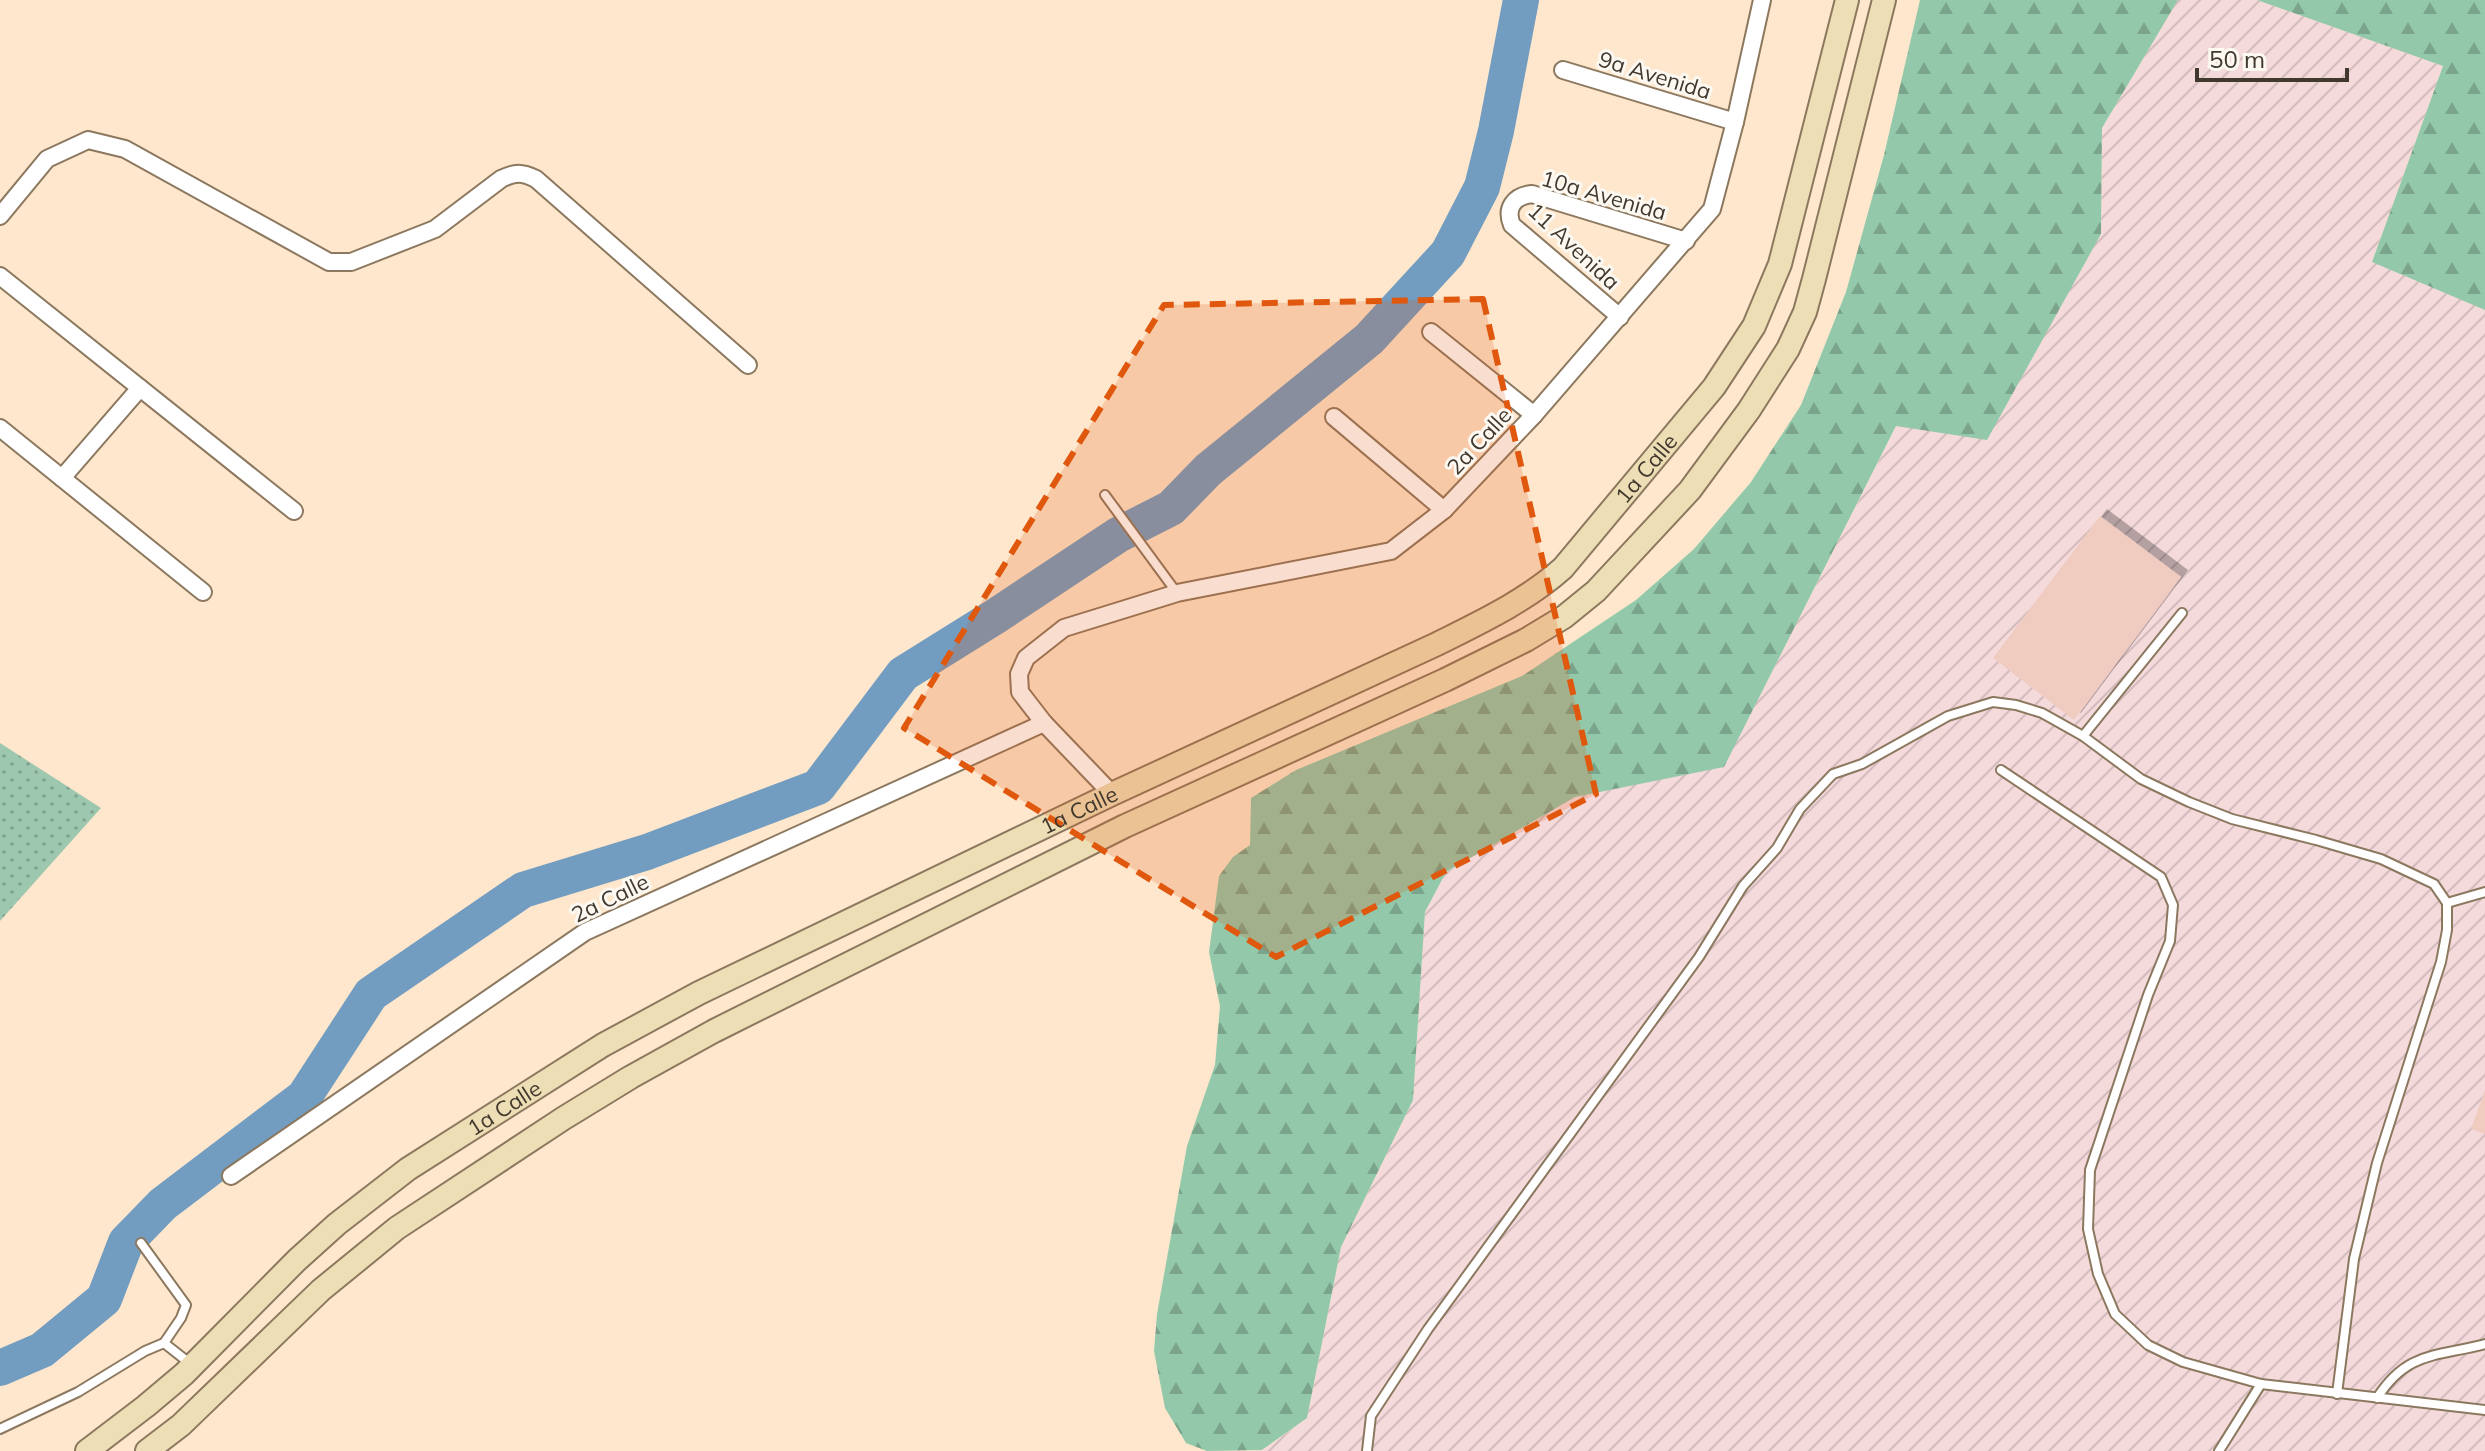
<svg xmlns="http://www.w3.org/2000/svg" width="2485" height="1451" viewBox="0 0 2485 1451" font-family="Mulish,sans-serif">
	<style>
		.industrial { fill: url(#industrial-furrows) }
		.grass { fill: url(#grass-dots) }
		.forest { fill: url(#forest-firs) }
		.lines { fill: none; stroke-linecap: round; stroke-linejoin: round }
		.river { stroke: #729dc1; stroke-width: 36 }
		.building { fill: #efcbc0; filter: url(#shadow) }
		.service-casing { stroke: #8c785f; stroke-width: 12 }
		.minor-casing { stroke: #8c785f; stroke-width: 20 }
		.secondary-casing { stroke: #8c785f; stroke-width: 26 }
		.service { stroke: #fff; stroke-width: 8 }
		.minor { stroke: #fff; stroke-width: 16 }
		.secondary { stroke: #eddeb5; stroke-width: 22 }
		.marked { fill: #e0570e; fill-opacity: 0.2; stroke: #e0570e; stroke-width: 6; stroke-dasharray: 16 10; stroke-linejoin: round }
		.labels { text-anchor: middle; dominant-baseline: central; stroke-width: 6; stroke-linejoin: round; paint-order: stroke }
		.street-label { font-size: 22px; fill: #42392e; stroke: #fcf8f2 }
	</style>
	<defs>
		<pattern id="industrial-furrows" width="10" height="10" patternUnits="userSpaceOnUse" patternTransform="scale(2)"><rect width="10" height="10" fill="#f5dadc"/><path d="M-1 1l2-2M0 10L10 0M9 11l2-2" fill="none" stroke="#d3bcbd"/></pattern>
		<pattern id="grass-dots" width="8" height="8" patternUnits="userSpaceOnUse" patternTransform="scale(2)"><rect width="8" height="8" fill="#9ec7af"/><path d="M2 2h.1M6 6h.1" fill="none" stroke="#82a38f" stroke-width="1.8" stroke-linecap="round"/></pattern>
		<pattern id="forest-firs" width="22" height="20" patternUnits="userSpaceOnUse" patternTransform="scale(2)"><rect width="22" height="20" fill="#93c9aa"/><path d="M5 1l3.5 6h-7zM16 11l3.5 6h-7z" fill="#7aa48b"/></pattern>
		<filter id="shadow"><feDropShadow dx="7" dy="-7" stdDeviation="0" flood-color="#0004"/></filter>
	</defs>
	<rect width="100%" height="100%" fill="#fee7cc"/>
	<!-- industrial -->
	<path class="industrial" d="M2178 0H2257L2443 66 2372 261 2485 310V1451H1254L1263 1450 1307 1418 1341 1247 1413 1100 1425 912 1446 872 1575 797 1724 766 1897 425 2101 234 2102 128Z"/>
	<!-- grass -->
	<path class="grass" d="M0 743 101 808 0 921Z"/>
	<!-- forest -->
	<g class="forest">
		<path d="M1920 0H2178L2102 128 2101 234 1987 440 1896 426 1724 767 1575 797 1446 872 1425 912 1413 1100 1341 1247 1307 1418 1262 1450 1207 1451 1186 1443 1165 1408 1154 1351 1157 1314 1187 1146 1215 1065 1220 1006 1209 952 1219 876 1233 857 1250 845 1251 798 1296 770 1522 676 1636 600 1694 549 1751 482 1801 405 1846 292 1884 155Z"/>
		<path d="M2257 0H2485V310L2372 262 2443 66Z"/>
	</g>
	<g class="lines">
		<!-- river -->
		<path class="river" d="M0 1368 42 1350 104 1299 126 1242 163 1204 304 1097 371 994 523 890 647 852 818 787 903 674 996 616 1118 535 1171 508 1208 470 1369 339 1448 253 1482 187 1496 131 1521 0"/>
	</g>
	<!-- building -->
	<g class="building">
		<path d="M2100 516 2181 577 2074 720 1993 658Z"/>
		<path d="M2485 1090V1134L2471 1129Z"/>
	</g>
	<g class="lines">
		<defs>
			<g id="service">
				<path d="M1105 495 1177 593"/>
				<path d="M2083 736 2182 613"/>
				<path d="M2001 770 2161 877 2173 905 2170 941 2148 995 2090 1170 2088 1229 2098 1274 2115 1314 2148 1345 2183 1362 2261 1384 2485 1410"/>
				<path d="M2447 903 2485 892"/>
				<path d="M141 1243 186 1305 181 1318 164 1343"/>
				<path d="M2377 1398C2407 1351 2436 1357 2485 1344"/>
				<path d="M0 1429 78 1392 145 1351 164 1343 192 1365"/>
				<path d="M1367 1451 1371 1416 1428 1329 1699 957 1743 886 1777 848 1800 809 1833 774 1862 764 1948 716 1993 702 2016 705 2042 713 2083 736 2141 779 2189 802 2232 819 2316 840 2381 859 2434 884 2447 903V930L2441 962 2377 1163 2354 1259 2337 1394"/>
				<path d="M2219 1451 2261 1384"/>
			</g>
			<g id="minor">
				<path d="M1563 70 1735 122"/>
				<path d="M0 216 47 159 88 140 125 149 329 262H351L435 229 501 179C515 172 522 172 536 179L748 365"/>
				<path d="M0 276 294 511"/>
				<path d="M1620 317 1512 225C1505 208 1514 196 1532 194L1686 241"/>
				<path d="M1431 332 1534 415"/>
				<path d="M1334 417 1444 510"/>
				<path d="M0 428 203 592"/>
				<path d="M62 478 140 388"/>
				<path d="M1112 794 1044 723 1020 692 1019 674 1026 658 1064 628 1177 593 1391 551 1444 510 1534 415 1712 209 1735 122 1762 0"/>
				<path d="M231 1176 585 932 1044 723"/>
			</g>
			<g id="secondary">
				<path id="s1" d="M87 1451 146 1406 184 1374 297 1260 337 1224 408 1169 603 1045 699 993 1112 794 1437 644C1481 622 1526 601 1563 568L1714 387 1754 326 1780 264 1847 0"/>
				<path d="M147 1451 181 1425 321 1290 397 1228 564 1118 631 1077 714 1031 1125 826 1445 680 1526 640 1564 617 1596 591 1690 490 1749 410 1788 349 1805 312 1814 279 1884 0"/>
			</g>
		</defs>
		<!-- service casing -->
		<use href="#service" class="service-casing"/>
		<!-- minor casing -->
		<use href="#minor" class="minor-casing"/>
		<!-- secondary casing -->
		<use href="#secondary" class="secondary-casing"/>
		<!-- service -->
		<use href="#service" class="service"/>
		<!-- minor -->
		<use href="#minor" class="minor"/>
		<!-- secondary -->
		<use href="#secondary" class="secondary"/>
	</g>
	<!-- marked area -->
	<path class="marked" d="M1483 299 1596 794 1276 957 904 728 1164 305Z"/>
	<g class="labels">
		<!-- street labels -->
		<g class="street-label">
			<text transform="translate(1655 75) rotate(17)">9a Avenida</text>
			<text transform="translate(1604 195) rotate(16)">10a Avenida</text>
			<text transform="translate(1574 246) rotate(43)">11 Avenida</text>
			<text transform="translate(1479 441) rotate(-47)">2a Calle</text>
			<text stroke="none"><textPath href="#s1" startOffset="1862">1a Calle</textPath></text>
			<text stroke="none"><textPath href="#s1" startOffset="1190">1a Calle</textPath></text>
			<text transform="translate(610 898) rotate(-26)">2a Calle</text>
			<text stroke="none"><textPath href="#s1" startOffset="542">1a Calle</textPath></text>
		</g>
	</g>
	<!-- scale -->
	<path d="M2197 68v12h150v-12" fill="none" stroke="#42392e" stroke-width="4"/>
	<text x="2209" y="68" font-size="24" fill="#42392e" stroke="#fcf8f2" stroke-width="6" paint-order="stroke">50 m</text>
</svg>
